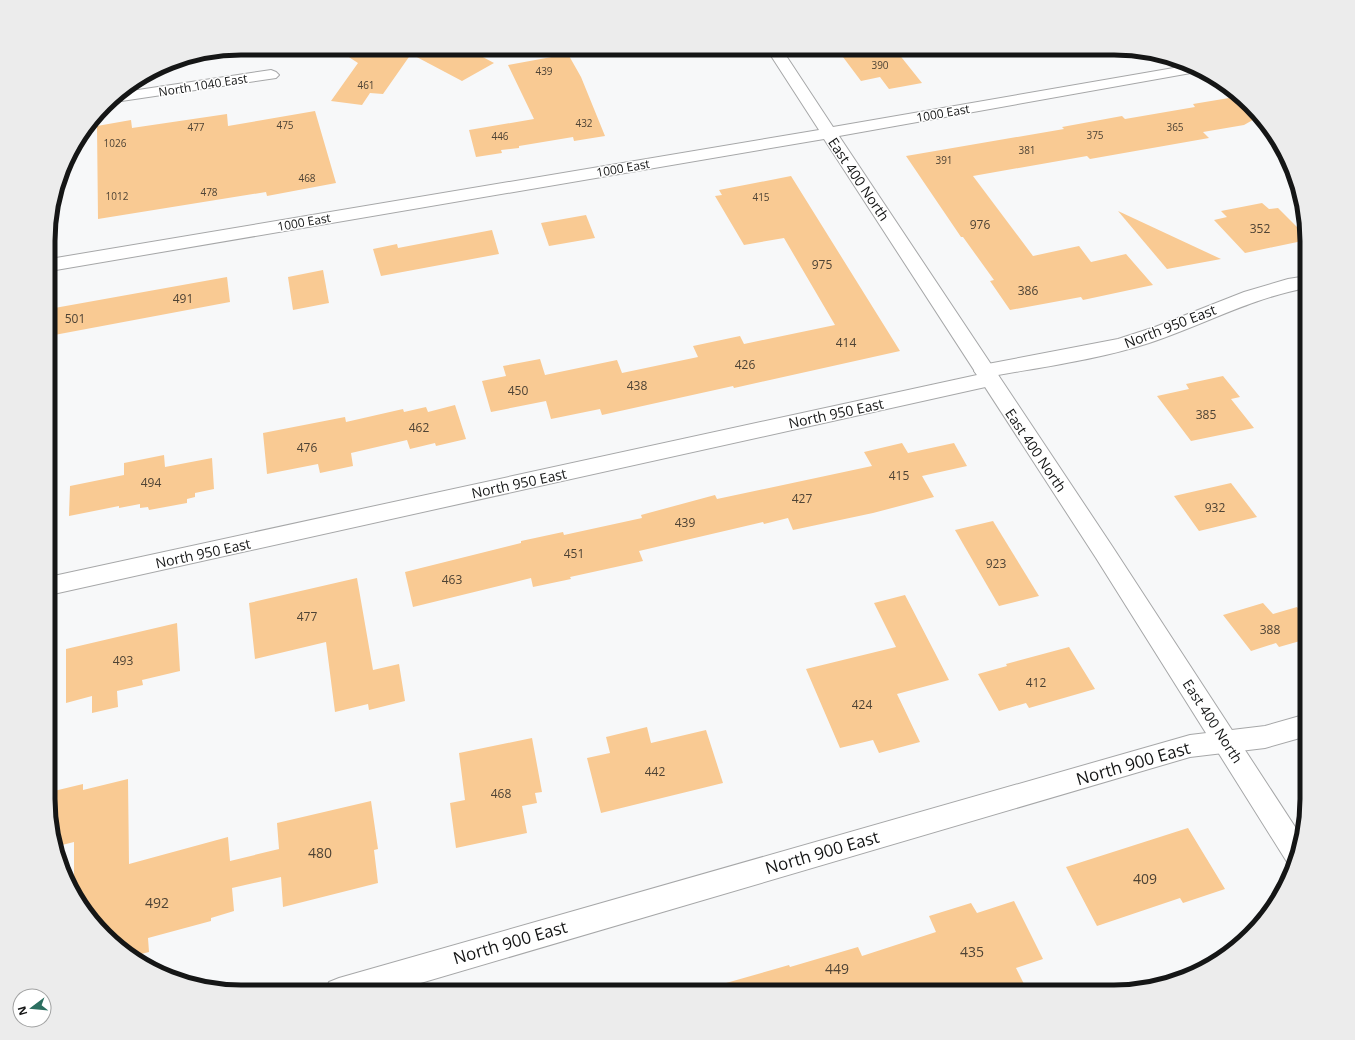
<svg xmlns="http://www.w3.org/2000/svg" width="1355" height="1040" viewBox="0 0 1355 1040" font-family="'Open Sans',sans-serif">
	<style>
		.building { fill: #f9ca93 }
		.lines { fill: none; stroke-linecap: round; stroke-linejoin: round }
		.minor-casing { stroke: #a6a7a8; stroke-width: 2 }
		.tertiary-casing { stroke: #a6a7a8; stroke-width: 2 }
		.minor { fill: #fff; fill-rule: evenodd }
		.tertiary { fill: #fff; fill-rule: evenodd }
		.labels { text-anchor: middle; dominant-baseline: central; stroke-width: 3; stroke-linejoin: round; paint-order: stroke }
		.far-number-label { font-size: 10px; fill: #4e4335 }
		.far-street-label { font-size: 12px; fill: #151616; stroke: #fff }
		.number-label { font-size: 12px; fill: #4e4335 }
		.street-label { font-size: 14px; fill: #151616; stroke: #fff }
		.near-number-label { font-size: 14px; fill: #4e4335 }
		.near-street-label { font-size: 17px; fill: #151616; stroke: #fff }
		.rim { fill: none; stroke: #151616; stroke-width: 5 }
	</style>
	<rect width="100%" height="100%" fill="#f7f8f9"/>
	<!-- building -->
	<g class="building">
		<path d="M335 48H466L494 63 462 81 411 54 383 94 370 93 362 105 331 101 358 63Z"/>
		<path d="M894 48 922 83 889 89 880 77 861 81 843 57Z"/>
		<path d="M568 54 581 77 605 136 574 141 573 137 519 146V148L501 150 502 153 476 157 469 130 534 119 508 65Z"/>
		<path d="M1241 96 1258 117 1244 125 1203 132 1209 138 1090 159 1087 156 973 176 1033 256 1079 246 1091 262 1126 254 1153 285 1083 300 1081 297 1010 310 990 281 994 280 963 237H961L906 156 1064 129 1062 127 1122 116 1125 119 1195 107 1193 104Z"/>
		<path d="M315 111 336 183 267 196 266 192 98 219 97 126 131 120 132 128 227 114 228 126Z"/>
		<path d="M791 176 900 351 734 388 733 386 602 415 600 409 551 419 546 401 491 412 482 381 506 376 503 366 540 359 545 375 617 360 622 373 698 357 693 346 740 336 744 344 835 325 784 238 744 245 715 196 722 195 719 190Z"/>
		<path d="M1262 203 1269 209 1278 208 1306 236 1307 240 1245 253 1214 220 1227 217 1221 211Z"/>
		<path d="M1118 211 1221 259 1167 269Z"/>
		<path d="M586 215 595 238 549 246 541 223Z"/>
		<path d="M492 230 499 254 381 276 373 249 397 244 398 248Z"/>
		<path d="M323 270 329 303 293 310 288 277Z"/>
		<path d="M227 277 230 302 49 336V309Z"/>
		<path d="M1223 376 1240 397 1231 399 1254 428 1191 441 1157 396 1189 389 1186 384Z"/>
		<path d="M455 405 466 439 436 446 435 443 410 449 407 440 351 453 353 466 320 473 318 464 267 474 263 433 345 417 346 422 403 409 404 412 426 407 428 412Z"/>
		<path d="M902 443 908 453 954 443 967 466 922 476 934 497 873 513 793 530 788 518 764 524 763 522 639 551 643 561 570 577 571 579 533 587 531 578 413 607 405 572 521 543V541L563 532 564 535 642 518 641 515 715 495 717 499 872 466 864 452Z"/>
		<path d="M164 455 165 467 212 458 214 489 195 493V497L187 499V503L149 510 148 507 140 508V504L119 508V506L69 516 70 486 124 475V463Z"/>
		<path d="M1231 483 1257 517 1199 531 1174 496Z"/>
		<path d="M993 521 1039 596 999 606 955 530Z"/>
		<path d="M357 578 373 670 399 664 405 701 369 710 368 704 335 712 326 642 255 659 249 603Z"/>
		<path d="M905 595 949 680 897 694 920 742 879 753 873 740 840 748 806 669 896 647 874 603Z"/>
		<path d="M1263 603 1273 614 1297 607 1307 619V639L1279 647 1276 643 1251 651 1223 615Z"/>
		<path d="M177 623 180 671 142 680 143 685 117 691 118 707 92 713V696L66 703V649Z"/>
		<path d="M1069 647 1095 689 1029 708 1026 703 999 711 978 674 1007 666 1006 664Z"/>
		<path d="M647 727 651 743 706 730 723 783 601 813 587 758 610 753 606 737Z"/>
		<path d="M532 738 542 792 535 793 537 803 522 806 527 833 456 848 450 803 465 800 459 753Z"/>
		<path d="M128 779 129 864 228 837 230 861 279 849 277 823 371 801 378 849 374 850 378 883 283 907 281 877 232 888 234 911 211 918V921L148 938 149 952 133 956 114 944 74 892V842L58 846 53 828 54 791 83 784V790Z"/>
		<path d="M1188 828 1225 889 1183 903 1180 898 1097 926 1066 867Z"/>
		<path d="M1014 901 1043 959 1016 968 1028 992H959L956 985 935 992H720L719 985 789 965 790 967 858 947 862 956 936 932 929 916 971 903 977 913Z"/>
	</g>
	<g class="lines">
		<defs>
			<g id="minor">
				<path d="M271 70 276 72 279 75 276 78 108 103 118 93Z"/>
				<path d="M1307 276V288C1251 298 1203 325 1149 343 1100 359 1049 366 998 375L1000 379 997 384 990 386 49 595V577L977 375 974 371 977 366 1118 339 1155 327 1244 292 1288 279Z"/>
				<path d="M1307 714V736L1265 748 1190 757 390 992H325L329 982 339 978 1190 735 1265 726Z"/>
			</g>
			<path id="tertiary" d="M766 48H781L833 127 1191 65 1202 71 839 136 1112 546 1301 836 1294 865 1287 862 1096 558 824 139 50 271V259L819 130Z"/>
		</defs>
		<!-- minor casing -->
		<use href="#minor" class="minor-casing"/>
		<!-- tertiary casing -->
		<use href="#tertiary" class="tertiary-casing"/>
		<!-- minor -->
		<use href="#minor" class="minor"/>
		<!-- tertiary -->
		<use href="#tertiary" class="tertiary"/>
	</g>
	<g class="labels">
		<!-- far-number labels -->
		<g class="far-number-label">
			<text x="880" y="65">390</text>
			<text x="544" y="71">439</text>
			<text x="366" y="85">461</text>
			<text x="584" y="123">432</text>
			<text x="285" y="125">475</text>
			<text x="196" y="127">477</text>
			<text x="1175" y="127">365</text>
			<text x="1095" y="135">375</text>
			<text x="500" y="136">446</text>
			<text x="115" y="143">1026</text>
			<text x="1027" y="150">381</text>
			<text x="944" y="160">391</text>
			<text x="307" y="178">468</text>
			<text x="209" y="192">478</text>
			<text x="117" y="196">1012</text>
			<text x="761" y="197">415</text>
		</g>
		<!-- far-street labels -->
		<g class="far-street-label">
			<text transform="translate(203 85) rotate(-9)">North 1040 East</text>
			<text transform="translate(943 113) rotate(-10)">1000 East</text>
			<text transform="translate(623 168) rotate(-10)">1000 East</text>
			<text transform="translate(304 222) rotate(-10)">1000 East</text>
		</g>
		<!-- number labels -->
		<g class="number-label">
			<text x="980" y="224">976</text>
			<text x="1260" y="228">352</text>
			<text x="822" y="264">975</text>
			<text x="1028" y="290">386</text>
			<text x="183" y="298">491</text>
			<text x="75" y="318">501</text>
			<text x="846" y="342">414</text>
			<text x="745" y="364">426</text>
			<text x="637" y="385">438</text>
			<text x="518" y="390">450</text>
			<text x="1206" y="414">385</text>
			<text x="419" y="427">462</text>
			<text x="307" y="447">476</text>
			<text x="899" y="475">415</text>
			<text x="151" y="482">494</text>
			<text x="802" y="498">427</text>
			<text x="1215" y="507">932</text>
			<text x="685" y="522">439</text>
			<text x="574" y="553">451</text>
			<text x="996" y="563">923</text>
			<text x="452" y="579">463</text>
			<text x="307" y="616">477</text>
			<text x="1270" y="629">388</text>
			<text x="123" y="660">493</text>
			<text x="1036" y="682">412</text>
			<text x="862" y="704">424</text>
			<text x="655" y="771">442</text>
			<text x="501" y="793">468</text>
		</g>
		<!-- street labels -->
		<g class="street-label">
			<text transform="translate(859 179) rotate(56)">East 400 North</text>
			<text transform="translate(1170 326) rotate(-21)">North 950 East</text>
			<text transform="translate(836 413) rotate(-12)">North 950 East</text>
			<text transform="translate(1036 450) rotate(56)">East 400 North</text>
			<text transform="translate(519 483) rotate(-12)">North 950 East</text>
			<text transform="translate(203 553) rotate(-12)">North 950 East</text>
			<text transform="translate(1213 721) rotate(57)">East 400 North</text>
		</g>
		<!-- near-number labels -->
		<g class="near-number-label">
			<text x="320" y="852">480</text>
			<text x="1145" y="878">409</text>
			<text x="157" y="902">492</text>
			<text x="972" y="951">435</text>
			<text x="837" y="968">449</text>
		</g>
		<!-- near-street labels -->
		<g class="near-street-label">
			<text transform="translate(1133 763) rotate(-16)">North 900 East</text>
			<text transform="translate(822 852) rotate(-16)">North 900 East</text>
			<text transform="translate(510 942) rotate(-16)">North 900 East</text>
		</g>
	</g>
	<!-- crop -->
	<path d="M0 0H1355V1040H0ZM241 55H1114A186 186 0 0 1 1300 241V799A186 186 0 0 1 1114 985H241A186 186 0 0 1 55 799V241A186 186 0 0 1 241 55Z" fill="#ececec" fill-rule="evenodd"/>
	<path class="rim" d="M241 55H1114A186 186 0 0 1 1300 241V799A186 186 0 0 1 1114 985H241A186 186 0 0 1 55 799V241A186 186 0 0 1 241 55Z"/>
	<!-- north arrow -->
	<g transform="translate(32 1008) rotate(254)"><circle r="19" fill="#ffffff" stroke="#a1a2a2"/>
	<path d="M0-3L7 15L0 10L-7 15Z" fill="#2c6f60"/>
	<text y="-6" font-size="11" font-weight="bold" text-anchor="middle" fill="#151616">N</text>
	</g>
</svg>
